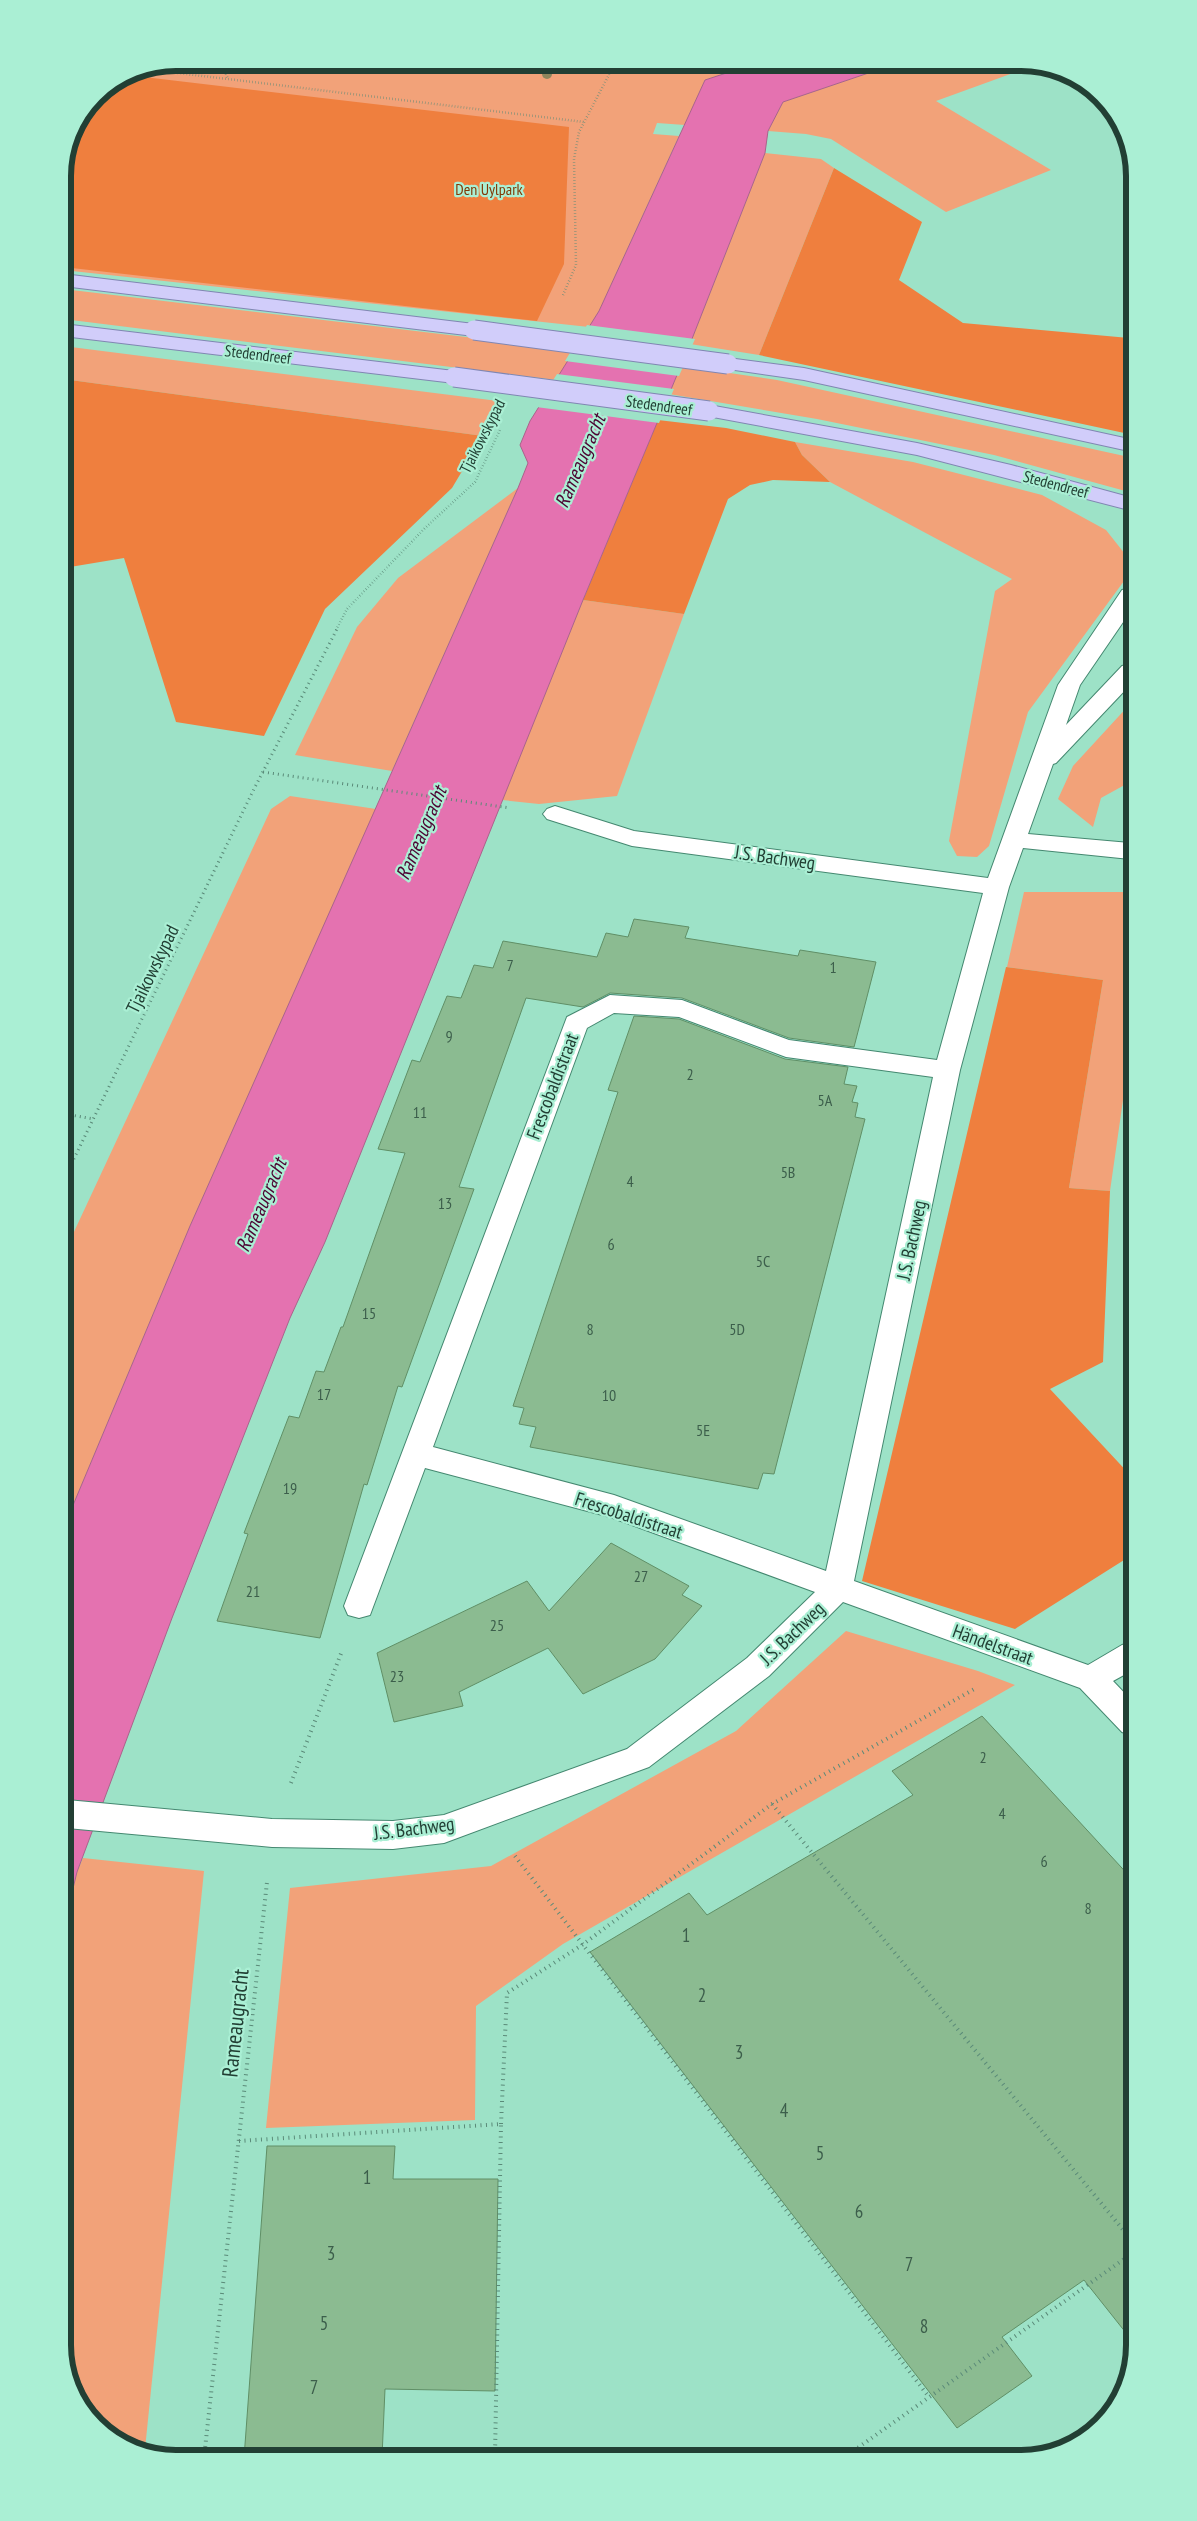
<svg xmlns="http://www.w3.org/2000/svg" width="1197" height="2521" viewBox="0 0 1197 2521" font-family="'PT Sans Narrow',sans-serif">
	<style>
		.green { fill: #f2a279 }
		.forest { fill: #ef7f3e }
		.water { fill: #e472b0; stroke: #aa638b }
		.pier { fill: #9de2c7 }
		.building { fill: #8bbb91; stroke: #608f66 }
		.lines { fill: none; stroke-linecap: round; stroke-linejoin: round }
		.minor-casing { stroke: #448870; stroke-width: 2 }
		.major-casing { stroke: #8086b2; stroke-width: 2 }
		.path-far2 { stroke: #5a8a78; stroke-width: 2.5; stroke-dasharray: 0.5 2.5; stroke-linecap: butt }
		.path-far1 { stroke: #5a8a78; stroke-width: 3; stroke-dasharray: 1 4; stroke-linecap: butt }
		.path { stroke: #5a8a78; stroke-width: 4; stroke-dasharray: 1 4.5; stroke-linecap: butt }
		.minor { fill: #fff; fill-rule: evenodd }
		.major { fill: #d1cdfa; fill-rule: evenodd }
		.major-bridge-casing { stroke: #8086b2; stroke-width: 21; stroke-linecap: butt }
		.major-bridge { stroke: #d1cdfa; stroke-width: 19 }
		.tree { fill: #8d855d }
		.labels { text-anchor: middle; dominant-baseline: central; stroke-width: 4.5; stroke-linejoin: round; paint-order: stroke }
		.far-park-label { font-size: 16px; fill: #803907; stroke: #aaefd4 }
		.far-street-label { font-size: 16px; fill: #223f34; stroke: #aaefd4 }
		.number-label { font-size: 16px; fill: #3c5e4b }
		.street-label { font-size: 19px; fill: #223f34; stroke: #aaefd4 }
		.near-number-label { font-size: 19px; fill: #3c5e4b }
		.water-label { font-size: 20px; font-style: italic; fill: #4d0332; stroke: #aaefd4 }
		.near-street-label { font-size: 22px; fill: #223f34; stroke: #aaefd4 }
		.rim { fill: none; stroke: #223f34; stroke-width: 6 }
	</style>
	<rect width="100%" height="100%" fill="#9de2c7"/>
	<!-- green -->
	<g class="green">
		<path d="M177 63H757L705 80 685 125 657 123 653 134 679 136 599 311 589 327 63 270C63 191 49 114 132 72 144 66 163 65 177 63Z"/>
		<path d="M898 63H1028L1035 65 936 101 1051 170 946 212 831 139 806 134 768 131 783 102Z"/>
		<path d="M765 153 821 159 834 168 759 355 690 344Z"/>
		<path d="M63 289 575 350 556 380 63 319Z"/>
		<path d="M63 346 498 401 483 436 63 379Z"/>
		<path d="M681 366 777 380 1129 457V492L994 455 817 419 669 394Z"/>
		<path d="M795 442 913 462 1042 495 1106 530 1125 554 1124 581 1028 712 989 846 977 857 957 856 949 841 995 591 1012 579 830 482 802 455Z"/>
		<path d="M518 488 392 771 295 755 357 627 398 578Z"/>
		<path d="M583 600 684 614 617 796 539 804 502 800Z"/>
		<path d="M1130 704V782L1101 798 1093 827 1058 799 1073 766Z"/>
		<path d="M290 796 376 809 190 1226 66 1522V1249L271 809Z"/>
		<path d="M1024 892H1130L1131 1089 1124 1093 1110 1191 1069 1188 1103 980 1007 967Z"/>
		<path d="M846 1631 978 1671 1015 1685 563 1944 476 2006 475 2120 266 2128 290 1888 491 1866 736 1731Z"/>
		<path d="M83 1858 204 1871 145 2449 107 2435 69 2381 67 1913 77 1872Z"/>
	</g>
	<!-- forest -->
	<g class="forest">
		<path d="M177 63H206L210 72 160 66Z"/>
		<path d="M127 75 569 127 564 264 537 321 63 267C63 208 54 144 95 97 103 88 117 82 127 75Z"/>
		<path d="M834 168 922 222 899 280 963 323 1129 338V434L759 355Z"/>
		<path d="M63 379 483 436 452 488 325 609 264 736 176 722 124 558 64 568Z"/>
		<path d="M658 420 726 428 795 442 802 455 830 482 773 480 750 485 728 499 684 614 583 600Z"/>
		<path d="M1006 967 1103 980 1069 1188 1110 1191 1103 1362 1050 1389 1132 1477V1555L1015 1629 862 1581Z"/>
	</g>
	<!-- water -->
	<path class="water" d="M757 63H898L783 102 768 131 765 153 690 344 583 600 325 1242 290 1318 172 1618 77 1872 67 1913 66 1522 190 1226 518 488 528 463 520 445 530 421 599 311 705 80Z"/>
	<!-- pier -->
	<g class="pier">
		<path d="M587 325 695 339 679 376 565 361Z"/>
		<path d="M557 374 674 389 659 423 536 407Z"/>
	</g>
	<!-- building -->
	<g class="building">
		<path d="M634 919 689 927 685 938 798 956 800 950 876 962 854 1047 789 1038 682 998 610 993 583 1007 526 998 459 1187 474 1189 402 1387 398 1386 367 1485 364 1484 320 1638 217 1621 248 1534 244 1533 289 1416 299 1418 316 1371 324 1372 341 1327H343L405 1153 378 1149 412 1060 420 1062 447 996 461 998 474 965 493 968 503 941 597 957 606 933 628 937Z"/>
		<path d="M634 1016 679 1019 785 1059 848 1067 844 1084 857 1086 852 1102 858 1103 855 1117 865 1119 774 1474 763 1473 758 1489 530 1447 536 1427 519 1424 524 1408 513 1406 618 1092 608 1090Z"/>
		<path d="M611 1543 689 1586 682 1595 702 1606 655 1659 583 1694 548 1648 459 1692 463 1706 394 1722 377 1653 527 1581 549 1611Z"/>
		<path d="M982 1716 1133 1880 1134 2343 1084 2280 1002 2337 1032 2376 957 2428 590 1952 689 1893 707 1915 913 1795 892 1771Z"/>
		<path d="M267 2146H395L393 2179H498L495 2391 385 2389 382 2457 244 2458Z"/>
	</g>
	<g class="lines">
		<defs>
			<path id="minor" d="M1130 588V612L1080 685 1066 725 1122 666 1130 664V685L1056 763 1053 764 1028 834 1130 843V859L1023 848 1009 887 960 1070 854 1581 1088 1665 1122 1645 1133 1642V1670L1113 1681 1133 1702V1736L1122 1732 1080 1688 843 1602 769 1676 649 1767 444 1843 393 1849 272 1847 67 1828V1800L272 1819 393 1821 444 1815 627 1749 747 1658 815 1592 610 1517 425 1468 370 1615 359 1618 348 1615 344 1606 567 1017 610 995 682 1000 789 1040 937 1060 983 893 632 846 547 819 543 814 547 809 555 806 634 831 988 878 1058 685 1122 590ZM614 1013 679 1017 786 1057 933 1077 826 1571 614 1495 433 1447 587 1028Z"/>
			<g id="major">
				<path d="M63 274 474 324 481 326 484 330 481 334 474 336 63 286Z"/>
				<path d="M63 324 454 371 461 373 464 377 461 381 454 383 63 336Z"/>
				<path d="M728 358 804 368 1129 439V451L804 380 721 368 718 364 721 360Z"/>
				<path d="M709 405 917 443 1011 465 1129 497V510L917 455 702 415 699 411 702 407Z"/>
			</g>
		</defs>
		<!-- minor casing -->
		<use href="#minor" class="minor-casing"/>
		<!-- major casing -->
		<use href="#major" class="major-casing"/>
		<!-- path-far2 -->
		<g class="path-far2">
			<path d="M221 63 228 79"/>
			<path d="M145 69 584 122"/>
			<path d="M563 295 576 265 574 159 579 132 615 63"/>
			<path d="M336 630 347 609 425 528 475 482 500 430"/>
		</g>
		<!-- path-far1 -->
		<g class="path-far1">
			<path d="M263 772 510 808"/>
			<path d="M65 1114 94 1119"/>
			<path d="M65 1177 255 787 337 629"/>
		</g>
		<!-- path -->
		<g class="path">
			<path d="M291 1783 342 1651"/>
			<path d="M772 1804 1134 2243"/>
			<path d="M515 1856 929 2397"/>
			<path d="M501 2124 507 1993 582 1945 772 1804 976 1688"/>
			<path d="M239 2141 501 2124 495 2456"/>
			<path d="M849 2454 1134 2252"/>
			<path d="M204 2458 267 1882"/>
		</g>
		<!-- minor -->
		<use href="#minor" class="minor"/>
		<!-- major -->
		<use href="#major" class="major"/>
		<defs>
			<g id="major-bridge">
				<path d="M474 330 728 364"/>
				<path d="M454 377 709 411"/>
			</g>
		</defs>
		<!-- major-bridge casing -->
		<use href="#major-bridge" class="major-bridge-casing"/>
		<!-- major-bridge -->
		<use href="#major-bridge" class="major-bridge"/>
	</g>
	<!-- trees -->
	<circle class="tree" cx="547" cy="74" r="5"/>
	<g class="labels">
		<!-- far-park labels -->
		<g class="far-park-label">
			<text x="489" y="189">Den Uylpark</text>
		</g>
		<!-- far-street labels -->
		<g class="far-street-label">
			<text transform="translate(258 354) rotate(7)">Stedendreef</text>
			<text transform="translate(659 405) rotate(8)">Stedendreef</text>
			<text transform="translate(482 436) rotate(-63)">Tjaikowskypad</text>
			<text transform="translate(1056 484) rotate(15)">Stedendreef</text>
		</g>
		<!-- number labels -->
		<g class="number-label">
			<text x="510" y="965">7</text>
			<text x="833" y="967">1</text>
			<text x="449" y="1036">9</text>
			<text x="690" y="1074">2</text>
			<text x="825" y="1100">5A</text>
			<text x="420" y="1112">11</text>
			<text x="788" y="1172">5B</text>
			<text x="630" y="1181">4</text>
			<text x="445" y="1203">13</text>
			<text x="611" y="1244">6</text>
			<text x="763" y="1261">5C</text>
			<text x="369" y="1313">15</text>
			<text x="590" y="1329">8</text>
			<text x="737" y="1329">5D</text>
			<text x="324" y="1394">17</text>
			<text x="609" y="1395">10</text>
			<text x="703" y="1430">5E</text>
			<text x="290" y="1488">19</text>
			<text x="641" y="1576">27</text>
			<text x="253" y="1591">21</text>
			<text x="497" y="1625">25</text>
			<text x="397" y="1676">23</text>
			<text x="983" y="1757">2</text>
			<text x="1002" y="1813">4</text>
			<text x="1044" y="1861">6</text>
			<text x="1088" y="1908">8</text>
		</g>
		<!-- street labels -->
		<g class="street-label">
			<text transform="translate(775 857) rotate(8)">J.S. Bachweg</text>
			<text transform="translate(152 969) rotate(-64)">Tjaikowskypad</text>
			<text transform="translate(552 1086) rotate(-69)">Frescobaldistraat</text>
			<text transform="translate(911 1240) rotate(-78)">J.S. Bachweg</text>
			<text transform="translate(629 1515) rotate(18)">Frescobaldistraat</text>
			<text transform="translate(792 1633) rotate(-44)">J.S. Bachweg</text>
			<text transform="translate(993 1644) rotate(20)">Händelstraat</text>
			<text transform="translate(414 1828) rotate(-7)">J.S. Bachweg</text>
		</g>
		<!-- near-number labels -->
		<g class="near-number-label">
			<text x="686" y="1935">1</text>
			<text x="702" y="1995">2</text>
			<text x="739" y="2052">3</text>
			<text x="784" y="2110">4</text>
			<text x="820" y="2153">5</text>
			<text x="367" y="2177">1</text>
			<text x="859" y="2211">6</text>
			<text x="331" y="2253">3</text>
			<text x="909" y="2264">7</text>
			<text x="324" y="2323">5</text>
			<text x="924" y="2326">8</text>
			<text x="314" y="2387">7</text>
		</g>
		<!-- water labels -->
		<g class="water-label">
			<text transform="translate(580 461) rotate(-67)">Rameaugracht</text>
			<text transform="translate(421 833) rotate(-67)">Rameaugracht</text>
			<text transform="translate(261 1205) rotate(-67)">Rameaugracht</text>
		</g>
		<!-- near-street labels -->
		<g class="near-street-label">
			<text transform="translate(235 2023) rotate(-84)">Rameaugracht</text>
		</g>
	</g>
	<!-- crop -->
	<path d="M0 0H1197V2521H0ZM176 71H1021A105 105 0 0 1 1126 176V2345A105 105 0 0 1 1021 2450H176A105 105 0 0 1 71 2345V176A105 105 0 0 1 176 71Z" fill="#aaefd4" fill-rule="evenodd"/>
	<path class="rim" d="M176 71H1021A105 105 0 0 1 1126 176V2345A105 105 0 0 1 1021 2450H176A105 105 0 0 1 71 2345V176A105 105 0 0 1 176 71Z"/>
</svg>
